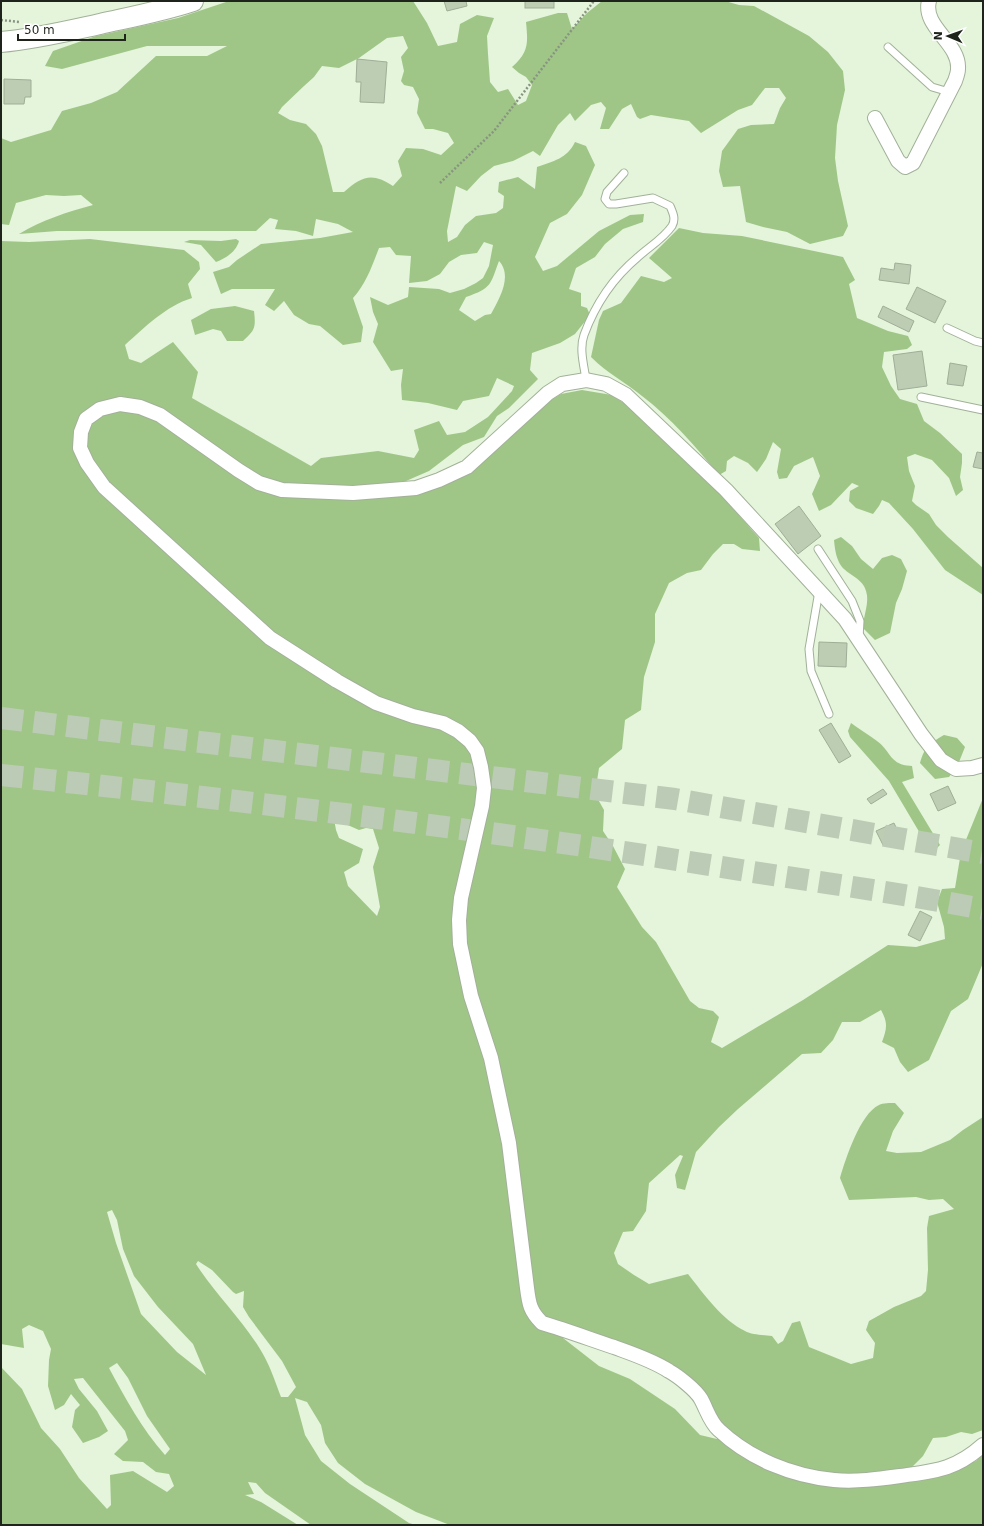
<svg xmlns="http://www.w3.org/2000/svg" width="984" height="1526" viewBox="0 0 984 1526" font-family="'DejaVu Sans',sans-serif">
	<style>
		.forest { fill: #9fc687; fill-rule: evenodd }
		.building { fill: #bdcdb4; stroke: #9fae97 }
		.lines { fill: none; stroke-linecap: round; stroke-linejoin: round }
		.trunk-tunnel { stroke: #bccbb5; stroke-width: 22; stroke-dasharray: 22 11; stroke-linecap: butt }
		.service-casing { stroke: #a2b199; stroke-width: 9 }
		.minor-casing { stroke: #a2b199; stroke-width: 16 }
		.secondary-casing { stroke: #a2b199; stroke-width: 22 }
		.path { stroke: #889482; stroke-width: 2.5; stroke-dasharray: 2 2; stroke-linecap: butt }
		.service { stroke: #fff; stroke-width: 7 }
		.minor { stroke: #fff; stroke-width: 14 }
		.secondary { stroke: #fff; stroke-width: 20 }
	</style>
	<rect width="100%" height="100%" fill="#e4f5db"/>
	<!-- forest -->
	<g class="forest">
		<path d="M229 1H413L427 23 438 46 457 42 460 24 477 15 494 18 487 36 488 54 490 82 498 92 508 89 518 105 526 101 532 85 526 77 519 73 512 67C529 52 528 43 526 22L558 13H567L572 29 587 13 602 1H725L739 5 754 6 809 36 828 52 843 71 845 90 837 125 835 158 838 181 848 226 843 236 810 244 787 232 763 227 746 222 740 186 723 187 719 171 722 151 738 129 751 125 774 124 780 108 786 98 779 88H765L752 105 738 110 701 133 689 121 651 115 640 119 637 117 631 104 622 109 609 129H600L606 108 601 102 591 105 575 121 570 113 558 125 540 156 533 151 513 161 494 166 481 176 467 191 456 186 447 231 448 242 457 237 465 225 476 216 496 213 503 208 504 196 498 192 499 182 518 177 535 189 537 167C553 161 567 159 575 142L586 146 595 165 582 195 567 214 550 223 535 257 543 271 557 266 599 231 630 215 644 214 643 222 623 229 605 244 595 257 576 268 569 289 581 293V306L587 308 590 315 575 334 560 343 532 353 530 370 538 379 509 408 497 416 484 437 463 445 429 471 406 481 367 486H438L536 409 561 394 582 390 612 395 637 412 707 479 759 538 760 551 742 549 734 544H723L713 554 701 570 687 573 669 583 655 614V642L644 677 641 710 625 720 622 749 599 768 595 794 604 810 603 831 613 846 625 869 617 887 642 927 656 942 690 1001 699 1008 713 1011 719 1017 711 1042 722 1048 803 1000 888 945 916 947 945 939 944 927 937 902 942 889 955 888 961 852 983 798V963L968 999 951 1011 929 1060 908 1072 900 1062 894 1048 882 1042C887 1028 888 1023 881 1010L860 1022H842L833 1040 821 1053 802 1054 738 1109 719 1127 696 1152 685 1190 677 1188 675 1175 683 1156 680 1155 649 1183 646 1211 633 1231 623 1232 614 1253 618 1264 634 1275 649 1284 688 1274C703 1293 722 1320 745 1331 752 1335 764 1335 772 1336L778 1344 783 1341 792 1323 800 1321 809 1347 851 1364 873 1358 875 1343 866 1330 869 1321 894 1307 921 1296 926 1291 928 1270 927 1228 929 1216 954 1209 943 1199 929 1200 916 1197 849 1200 840 1178C846 1158 860 1114 879 1105 883 1103 890 1103 895 1103L904 1113 893 1131 886 1151 897 1153 921 1152 950 1140 963 1130 983 1117V1430L972 1434 961 1432 946 1437 933 1438 923 1456 910 1469 918 1479 976 1461 983 1453V1525H450L416 1512 365 1484 338 1463 325 1443 321 1425 307 1402 295 1398 305 1435 321 1461 350 1484 409 1523 416 1525H311L265 1493 256 1483 248 1482 254 1494 245 1495 261 1502 298 1525H1V1367L22 1389 41 1428 60 1449 79 1478 107 1509 111 1505 110 1475 133 1471 167 1492 174 1486 169 1474 156 1472 143 1462 123 1461 114 1454 128 1440 125 1431 83 1378 74 1379 79 1389 97 1411 108 1431 99 1437 83 1443 72 1427 75 1410 80 1405 71 1394 64 1405 55 1410 48 1386 49 1360 51 1349 43 1331 29 1325 22 1329 24 1348 1 1344V241L29 242 90 239 184 250 199 262 200 269 188 284 192 298C166 306 145 327 125 345L129 359 141 363 173 342 198 372 192 398 311 466 321 458 378 451 414 458 419 450 414 430 439 421 447 435 465 432 488 417 512 391 514 386 497 378 489 396 463 401 457 410 428 403 402 400 401 385 403 369 391 371 373 342 378 324 373 312 370 297 388 305 408 297 409 287 439 289 450 293 464 289 476 283 483 278 489 266 493 245 484 242 477 253 461 255 449 262 440 274 427 281 409 283 411 256 396 255 390 247 379 248C372 266 366 284 353 298L363 327 361 342 343 345 320 326 309 324 294 315 284 301 274 311 265 305 275 289H232L221 294 213 272 229 267 237 260 261 244 320 238 353 232 338 224 316 219 313 236 296 231 275 229 278 220 270 218 256 231H57L19 234C42 220 67 212 93 205L81 195 64 196 46 195 16 203 9 225 1 224V138L11 142 51 130 62 111 91 103 117 92 156 56H207L227 46H147L62 69 45 66 53 51 96 36 178 18ZM403 36 408 48 401 57 404 71 401 81 404 85 413 87 419 99 417 113 425 129H433L448 133 454 143 441 155 423 149 406 148 398 161 402 176 393 186C372 172 362 176 344 192H333L322 146 316 134 306 124 290 120 278 113 282 107 304 86 314 77 322 66 339 68 359 58 387 38ZM499 261C513 276 499 299 491 314L485 315 475 321 459 310 466 297C492 288 490 285 499 261ZM334 819 359 830 366 828 373 829 379 848 373 867 380 907 377 916 348 886 344 872 359 863 363 849 339 838 336 830ZM112 1210 117 1220 123 1249 134 1276 158 1307 193 1344 206 1375 177 1352 141 1314 116 1243 107 1212ZM198 1261 212 1270 233 1292 236 1294 244 1291 243 1307 249 1317 282 1361 296 1387 288 1397H281C275 1381 269 1363 260 1349 241 1318 215 1294 196 1264ZM588 1330 655 1355 696 1384 723 1428 717 1439 700 1435 675 1409 630 1379 599 1366 563 1338 572 1332ZM117 1363 128 1378 147 1416 170 1449 165 1455C142 1429 125 1398 109 1368Z"/>
		<path d="M679 228 703 233 742 236 843 257 855 280 849 284 857 318 888 331 908 336 912 345 907 349 884 352 882 367 891 386 900 399 917 404 924 421 940 433 962 454V463L960 477 963 490 956 496 949 478 932 460 915 454 907 457 909 471 915 486 912 501 916 505 929 514 936 525 948 537 983 568V595L945 570 913 529 889 503 882 500 879 506 873 514 856 508 849 501 850 491 859 486 852 483 831 505 819 511 812 494 820 476 813 457 794 466 787 478 779 479 777 472 781 449 773 442 766 459 757 472 748 463 734 456 727 461 726 471 719 475C696 447 671 418 642 396 625 382 607 373 591 357L599 320 603 311 621 303 641 276 664 282 672 278 649 258Z"/>
		<path d="M236 239 239 241C236 252 226 258 216 262L201 245 184 242 190 240 221 241Z"/>
		<path d="M235 306 254 311C256 328 255 330 243 341H227L221 331 213 329 195 335 191 320 211 309Z"/>
		<path d="M841 537 852 546 861 559 873 569 882 558 892 555 901 559 907 571 902 589 896 603 890 633 875 640 863 628C863 616 870 602 866 591 863 579 849 575 842 567 836 559 835 550 834 540Z"/>
		<path d="M851 723C859 729 869 735 877 741 892 752 889 765 912 766L914 778 902 782 940 845 936 849 924 840 889 781 850 737 848 731Z"/>
		<path d="M944 735 957 738 965 747 957 767 949 777 935 779 920 763C925 746 929 744 944 735Z"/>
	</g>
	<!-- building -->
	<g class="building">
		<path d="M444 1H466L467 6 447 11Z"/>
		<rect x="525" y="1" width="29" height="7"/>
		<path d="M357 59 387 62 384 103 360 102 361 82H356Z"/>
		<path d="M4 79 31 80V97H25L24 104H4Z"/>
		<path d="M895 263 911 265 909 284 879 280 881 268 894 270Z"/>
		<path d="M917 287 946 301 935 323 906 309Z"/>
		<path d="M883 306 914 321 909 332 878 317Z"/>
		<path d="M922 351 927 386 898 390 893 355Z"/>
		<path d="M950 363 967 366 963 386 947 384Z"/>
		<path d="M977 452 983 453V469L973 467Z"/>
		<path d="M799 506 821 536 798 554 775 524Z"/>
		<path d="M819 642 847 643 846 667 818 666Z"/>
		<path d="M831 723 851 756 839 763 819 730Z"/>
		<path d="M948 786 956 803 938 811 930 794Z"/>
		<path d="M883 789 887 794 871 804 867 799Z"/>
		<path d="M894 823 900 836 883 845 876 831Z"/>
		<path d="M920 911 932 917 920 941 908 935Z"/>
	</g>
	<g class="lines">
		<!-- trunk-tunnel -->
		<g class="trunk-tunnel">
			<path d="M1 718 675 799 983 853"/>
			<path d="M1 775C250 801 499 831 747 871 826 883 905 894 983 909"/>
		</g>
		<defs>
			<g id="service">
				<path d="M888 47 932 87 949 92"/>
				<path d="M947 328 975 341 983 343"/>
				<path d="M586 380C584 365 579 349 584 335 595 305 614 277 638 257 649 247 663 239 672 226 676 219 673 213 670 206L653 198 616 204H609L605 199 607 192 624 173"/>
				<path d="M921 397 983 410"/>
				<path d="M818 549 852 601 860 621 859 638"/>
				<path d="M819 591 809 649 811 671 829 714"/>
			</g>
			<g id="minor">
				<path d="M875 118 898 161 905 167 913 163 955 81C956 78 958 73 958 69 960 43 922 27 929 1"/>
				<path d="M983 765 972 768 956 769 941 760 921 734 845 619 726 490 626 395 606 384 586 380 562 384 548 393 467 467 439 480 416 488 353 493 282 490 259 483 238 470 160 415 140 407 120 404 100 409 86 419 81 432 80 448 87 463 104 487 270 638 337 681 376 703 413 716 443 723 458 731 470 741 477 751 481 767 484 788 482 806 461 898 459 920 460 944 471 996 491 1058 509 1143 527 1288C529 1304 530 1311 542 1323 566 1330 590 1339 614 1347 633 1354 652 1360 669 1371 678 1376 696 1390 701 1399 707 1410 710 1422 719 1430 750 1459 792 1476 834 1480 856 1482 878 1479 900 1476 935 1471 955 1470 983 1445"/>
			</g>
			<path id="secondary" d="M1 42C35 39 68 31 100 24 131 17 163 11 193 1"/>
		</defs>
		<!-- service casing -->
		<use href="#service" class="service-casing"/>
		<!-- minor casing -->
		<use href="#minor" class="minor-casing"/>
		<!-- secondary casing -->
		<use href="#secondary" class="secondary-casing"/>
		<!-- path -->
		<g class="path">
			<path d="M1 20 20 22"/>
			<path d="M440 183 494 131 594 1"/>
		</g>
		<!-- service -->
		<use href="#service" class="service"/>
		<!-- minor -->
		<use href="#minor" class="minor"/>
		<!-- secondary -->
		<use href="#secondary" class="secondary"/>
	</g>
	<!-- border -->
	<rect width="984" height="1526" fill="none" stroke="#1e241b" stroke-width="4"/>
	<!-- north arrow -->
	<g transform="translate(948 36) rotate(272)" stroke="#ffffff" stroke-width="3" paint-order="stroke">
	<path d="M0-3L7 15L0 10L-7 15Z" fill="#1e241b"/>
	<text y="-6" font-size="11" font-weight="bold" text-anchor="middle" fill="#1e241b">N</text>
	</g>
	<!-- scale -->
	<path d="M18 34v6h107v-6" fill="none" stroke="#1e241b" stroke-width="2"/>
	<text x="24" y="34" font-size="12" fill="#1e241b" stroke="#ffffff" stroke-width="3" paint-order="stroke">50 m</text>
</svg>
